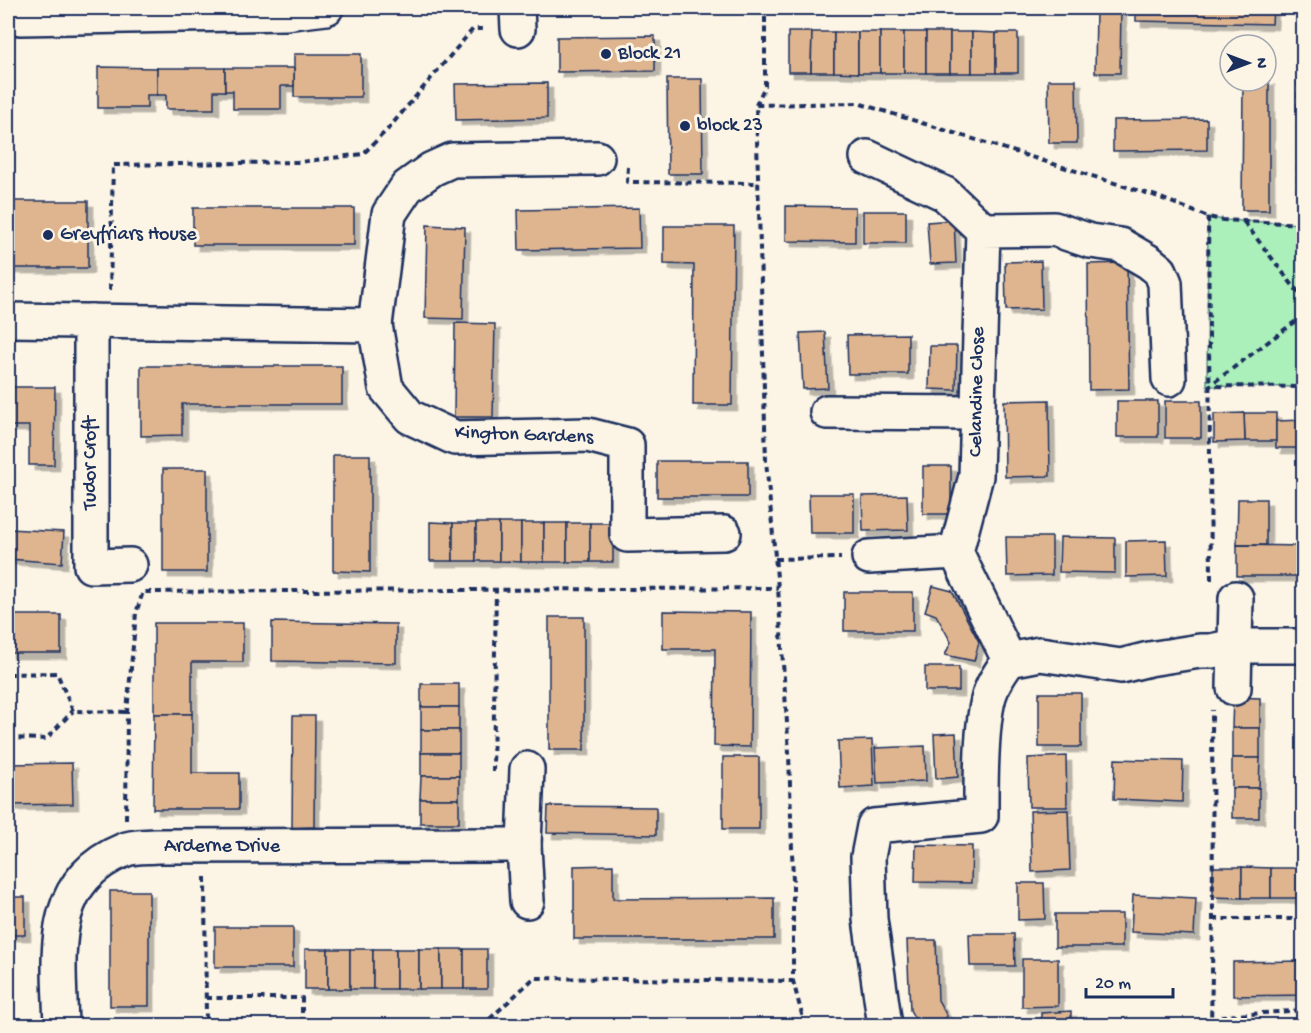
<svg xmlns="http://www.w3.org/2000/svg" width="1311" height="1033" viewBox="0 0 1311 1033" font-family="'Gochi Hand',sans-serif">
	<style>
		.green { fill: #abf0bb; stroke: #63908c; stroke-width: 1.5 }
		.building { fill: #dfb58f; stroke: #1b2f5e; stroke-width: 1.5; filter: url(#shadow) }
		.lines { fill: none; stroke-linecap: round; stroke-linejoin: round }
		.minor-casing { stroke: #1b2f5e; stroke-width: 38 }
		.path { stroke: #1b2f5e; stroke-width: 4; stroke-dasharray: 6 4.5; stroke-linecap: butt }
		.minor { stroke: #fcf5e5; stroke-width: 33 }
		.poi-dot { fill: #1b2f5e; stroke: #fcf5e5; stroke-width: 2 }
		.labels { text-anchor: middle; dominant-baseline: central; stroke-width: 6; stroke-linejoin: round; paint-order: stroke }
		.poi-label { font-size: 20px; fill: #1b2f5e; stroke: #fcf5e5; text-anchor: start }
		.street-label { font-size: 20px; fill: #1b2f5e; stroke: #fcf5e5 }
	</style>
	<defs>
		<filter id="shadow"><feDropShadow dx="5.5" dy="5.5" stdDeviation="0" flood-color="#0004"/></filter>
	</defs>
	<rect width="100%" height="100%" fill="#fcf5e5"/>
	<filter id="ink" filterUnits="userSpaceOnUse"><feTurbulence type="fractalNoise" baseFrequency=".0167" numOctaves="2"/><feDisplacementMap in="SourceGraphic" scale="12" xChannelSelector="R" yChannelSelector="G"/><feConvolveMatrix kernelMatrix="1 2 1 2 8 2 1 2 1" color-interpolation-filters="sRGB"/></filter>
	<g filter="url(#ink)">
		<!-- green -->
		<path class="green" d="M1208 217 1223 220 1303 224V387L1207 386Z"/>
		<!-- building -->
		<g class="building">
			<path d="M1096 8H1121L1120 73H1095Z"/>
			<path d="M1136 8H1273L1272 24 1136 21Z"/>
			<path d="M788 32H812L811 72H788Z"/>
			<path d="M812 32H834V72H811Z"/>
			<path d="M834 32H858V73L834 72Z"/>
			<rect x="858" y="32" width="22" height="41"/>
			<rect x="880" y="32" width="24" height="41"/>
			<rect x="904" y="32" width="22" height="41"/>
			<rect x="926" y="32" width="24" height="41"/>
			<rect x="950" y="32" width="22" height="41"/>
			<path d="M972 32 996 33V73H972Z"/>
			<rect x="996" y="33" width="22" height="40"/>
			<path d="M655 36V71L557 72V37Z"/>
			<rect x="294" y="54" width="67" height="43"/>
			<path d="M98 67 157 68V95H147V108H98Z"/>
			<path d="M157 68H225V91H214V109H166V95H157Z"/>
			<path d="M225 68H294V86H281V109H233V91H225Z"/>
			<path d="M667 79H702L703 174H668Z"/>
			<path d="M1048 80H1076L1077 143H1049Z"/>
			<path d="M1266 80H1269V210H1242L1243 81Z"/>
			<path d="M547 83V118L456 120 455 84Z"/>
			<path d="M1207 119V150L1113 151V120Z"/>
			<rect x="8" y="201" width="80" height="67"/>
			<path d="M786 206 855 207V242L786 241Z"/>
			<rect x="193" y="208" width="161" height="37"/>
			<path d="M639 208 640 248 519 250 518 210Z"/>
			<rect x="863" y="211" width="43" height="32"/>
			<path d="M954 220 956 263 930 264 927 222Z"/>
			<path d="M427 225 465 227 463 319 425 318Z"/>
			<path d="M664 226H734L732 405H693L694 265 664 264Z"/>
			<path d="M1041 261 1042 309 1006 310 1005 262Z"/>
			<path d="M1127 263 1129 389 1089 390 1088 264Z"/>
			<path d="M455 323 495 324 493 417H454Z"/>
			<path d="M825 332 828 388 803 389 800 333Z"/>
			<path d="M908 334V374H848L847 335Z"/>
			<path d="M930 346H957L956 390 929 389Z"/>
			<path d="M141 366H342V404H182V435L141 436Z"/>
			<path d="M8 387H55L54 465H29V426H8Z"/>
			<path d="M1049 400 1050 476 1005 477 1004 401Z"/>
			<rect x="1117" y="401" width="41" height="36"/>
			<rect x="1165" y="401" width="36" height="37"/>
			<path d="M1244 413H1276V441H1245Z"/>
			<path d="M1244 413 1245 441 1214 442V414Z"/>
			<path d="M1304 420V448H1276V421Z"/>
			<path d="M333 455H370V572L333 571Z"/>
			<rect x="657" y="461" width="91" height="36"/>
			<rect x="923" y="466" width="28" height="48"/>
			<rect x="163" y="469" width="44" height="103"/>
			<path d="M809 494H854V533H810Z"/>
			<path d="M907 495 908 530 863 531 862 496Z"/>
			<path d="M1238 499H1266V545H1237Z"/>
			<path d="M430 522 453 523V561H430Z"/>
			<rect x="453" y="523" width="23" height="38"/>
			<rect x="476" y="523" width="23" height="38"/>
			<path d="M499 523H521V562L499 561Z"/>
			<rect x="521" y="523" width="23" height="39"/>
			<rect x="544" y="523" width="23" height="39"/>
			<rect x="567" y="523" width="23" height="39"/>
			<rect x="590" y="523" width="23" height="39"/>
			<path d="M8 529 64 532 62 563 8 559Z"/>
			<path d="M1006 537H1052V575L1007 576Z"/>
			<path d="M1060 537 1115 538V573L1059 572Z"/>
			<path d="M1166 540 1167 576 1126 577V541Z"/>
			<path d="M1237 545 1304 546V576H1237Z"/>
			<path d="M933 586 952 591 979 642 974 661 945 655 951 642 936 615 925 611Z"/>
			<rect x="844" y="592" width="69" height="39"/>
			<path d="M663 611 751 612 750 747 714 746 715 649H663Z"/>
			<rect x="8" y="615" width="53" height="38"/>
			<rect x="549" y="617" width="35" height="133"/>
			<path d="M272 622 396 624V663L272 661Z"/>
			<path d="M154 623H243V662H192V714H154Z"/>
			<rect x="925" y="667" width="34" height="24"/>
			<rect x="421" y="684" width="38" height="23"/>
			<rect x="1039" y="693" width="42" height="54"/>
			<path d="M1233 697 1260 698V728H1232Z"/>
			<rect x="421" y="707" width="38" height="23"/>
			<path d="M154 714H192V773H239V809H153Z"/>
			<path d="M293 716H315L314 827 292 828Z"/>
			<rect x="1232" y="728" width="28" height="30"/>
			<rect x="421" y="730" width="38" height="23"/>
			<path d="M956 733 958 777 936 779 934 734Z"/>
			<path d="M872 740 874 786 840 788 838 741Z"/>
			<path d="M925 746 926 781 877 783 875 748Z"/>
			<rect x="421" y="753" width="38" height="23"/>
			<path d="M1066 756 1067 807H1029L1028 758Z"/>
			<rect x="723" y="757" width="36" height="72"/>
			<path d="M1232 758H1260L1259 788H1232Z"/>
			<path d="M1115 759 1183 761 1182 802 1114 799Z"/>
			<path d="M72 763 73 804 8 805V764Z"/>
			<path d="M421 776H459V799H420Z"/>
			<rect x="1232" y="788" width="27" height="30"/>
			<rect x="420" y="799" width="39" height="24"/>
			<path d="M548 806 656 807V835L547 833Z"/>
			<path d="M1068 810 1070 870 1032 872 1030 811Z"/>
			<path d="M916 845 972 846 971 883 915 882Z"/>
			<path d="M613 865V899L774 898V939H574V866Z"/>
			<path d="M1213 867H1242V898L1213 897Z"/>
			<path d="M1242 867 1271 868V898H1242Z"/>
			<rect x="1271" y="868" width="29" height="30"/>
			<rect x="1300" y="868" width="4" height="30"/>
			<path d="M1018 883H1044L1045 919 1018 920Z"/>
			<rect x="110" y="891" width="39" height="115"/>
			<path d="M1133 895 1196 898 1194 935 1131 932Z"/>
			<rect x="8" y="897" width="17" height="38"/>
			<rect x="1055" y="914" width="67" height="33"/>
			<rect x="215" y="927" width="78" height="40"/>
			<path d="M969 934H1014L1015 966H970Z"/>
			<path d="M907 940H936L938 1000 947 1016 934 1026H919L910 1010Z"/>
			<rect x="305" y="949" width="23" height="40"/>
			<rect x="328" y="949" width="22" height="40"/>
			<rect x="350" y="949" width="23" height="40"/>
			<rect x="373" y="949" width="23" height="40"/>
			<rect x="396" y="949" width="23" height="40"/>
			<rect x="419" y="949" width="22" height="40"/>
			<rect x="441" y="949" width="23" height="40"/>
			<rect x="464" y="949" width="23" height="40"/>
			<path d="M1022 959H1058V1006L1022 1007Z"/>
			<path d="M1304 961V995L1233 996V962Z"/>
			<path d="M1071 1011V1026H1041V1013Z"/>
			<path d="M520 1020 691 1023V1026H520Z"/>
		</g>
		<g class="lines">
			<defs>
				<g id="minor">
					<path d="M517 8 518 29"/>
					<path d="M20 18 285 13 326 8"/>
					<path d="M867 157 945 194 983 230"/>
					<path d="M8 320 375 325 389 214 407 187 432 169 452 160 597 158"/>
					<path d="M91 321V566L130 565"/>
					<path d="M375 325 386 388 410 417 455 438 588 435 627 445V535L724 533"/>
					<path d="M827 412 978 413"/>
					<path d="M869 557 956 552"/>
					<path d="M1009 660 956 552 976 476 983 230 1054 229 1090 241 1120 245 1149 262 1160 271 1165 283 1169 379"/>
					<path d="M1234 688 1236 598"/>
					<path d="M527 901 524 845 527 769"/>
					<path d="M61 1026C59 956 46 882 124 850 133 846 147 847 156 846L524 845"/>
					<path d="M885 1026 870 919 868 857 874 826 981 816C981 785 980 714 992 688 996 678 1003 669 1009 660L1040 654 1121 666 1149 659 1200 651H1211L1235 646H1304"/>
				</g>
			</defs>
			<!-- minor casing -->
			<use href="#minor" class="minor-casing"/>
			<!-- path -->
			<g class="path">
				<path d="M756 105 765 86V8"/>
				<path d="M628 167 627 182 758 183"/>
				<path d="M1208 217 1211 580"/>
				<path d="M1244 222 1304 300"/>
				<path d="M1298 224 1299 8"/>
				<path d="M110 290 113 165 300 162 363 154 388 129 473 29H487"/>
				<path d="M1304 315 1209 386 1304 387"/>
				<path d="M775 559 841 558"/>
				<path d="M8 674 57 673 73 711 127 712"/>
				<path d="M8 738 46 739 73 711"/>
				<path d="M493 772 496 590"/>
				<path d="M126 819 127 712 136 613 143 592 778 588"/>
				<path d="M205 877 206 1026"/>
				<path d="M1213 919H1304"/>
				<path d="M206 998H302V1026"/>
				<path d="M482 1026 534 978 793 981"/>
				<path d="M805 1026 793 981V882L789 753 778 588 766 461 756 105 858 103 1156 196 1208 217 1223 220 1304 224"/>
				<path d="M1211 1026 1213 919 1212 710"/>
				<path d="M1214 1026 1223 1016 1304 1010"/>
			</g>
			<!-- minor -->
			<use href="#minor" class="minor"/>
		</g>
	</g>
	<!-- markers -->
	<g class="poi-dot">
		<circle cx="606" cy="54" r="6"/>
		<circle cx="685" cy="126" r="6"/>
		<circle cx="48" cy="235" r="6"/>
	</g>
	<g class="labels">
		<!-- poi labels -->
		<g class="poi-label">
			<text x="618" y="54">Block 21</text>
			<text x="697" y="126">block 23</text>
			<text x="60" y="235">Greyfriars House</text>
		</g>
		<!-- street labels -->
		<g class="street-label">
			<text transform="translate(978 392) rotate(-89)">Celandine Close</text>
			<text transform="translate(524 436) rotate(2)">Kington Gardens</text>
			<text transform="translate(91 463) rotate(-90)">Tudor Croft</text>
			<text x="222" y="847">Arderne Drive</text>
		</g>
	</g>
	<!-- margin -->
	<rect width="1311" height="1033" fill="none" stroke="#fcf5e5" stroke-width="30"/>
	<rect x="15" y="15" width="1281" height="1003" fill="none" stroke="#1b2f5e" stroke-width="2" filter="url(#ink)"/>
	<!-- north arrow -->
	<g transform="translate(1248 63) rotate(90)"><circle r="28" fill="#fcf5e5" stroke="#a2a6af" stroke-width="1.5"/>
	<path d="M0-4.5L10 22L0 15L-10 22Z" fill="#1b2f5e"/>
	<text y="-9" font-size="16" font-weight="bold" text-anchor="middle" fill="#1b2f5e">N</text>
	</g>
	<!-- scale -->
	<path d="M1086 988v9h87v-9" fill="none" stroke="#1b2f5e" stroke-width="3"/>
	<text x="1095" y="988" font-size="18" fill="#1b2f5e" stroke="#fcf5e5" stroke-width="4.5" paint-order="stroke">20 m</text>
</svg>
